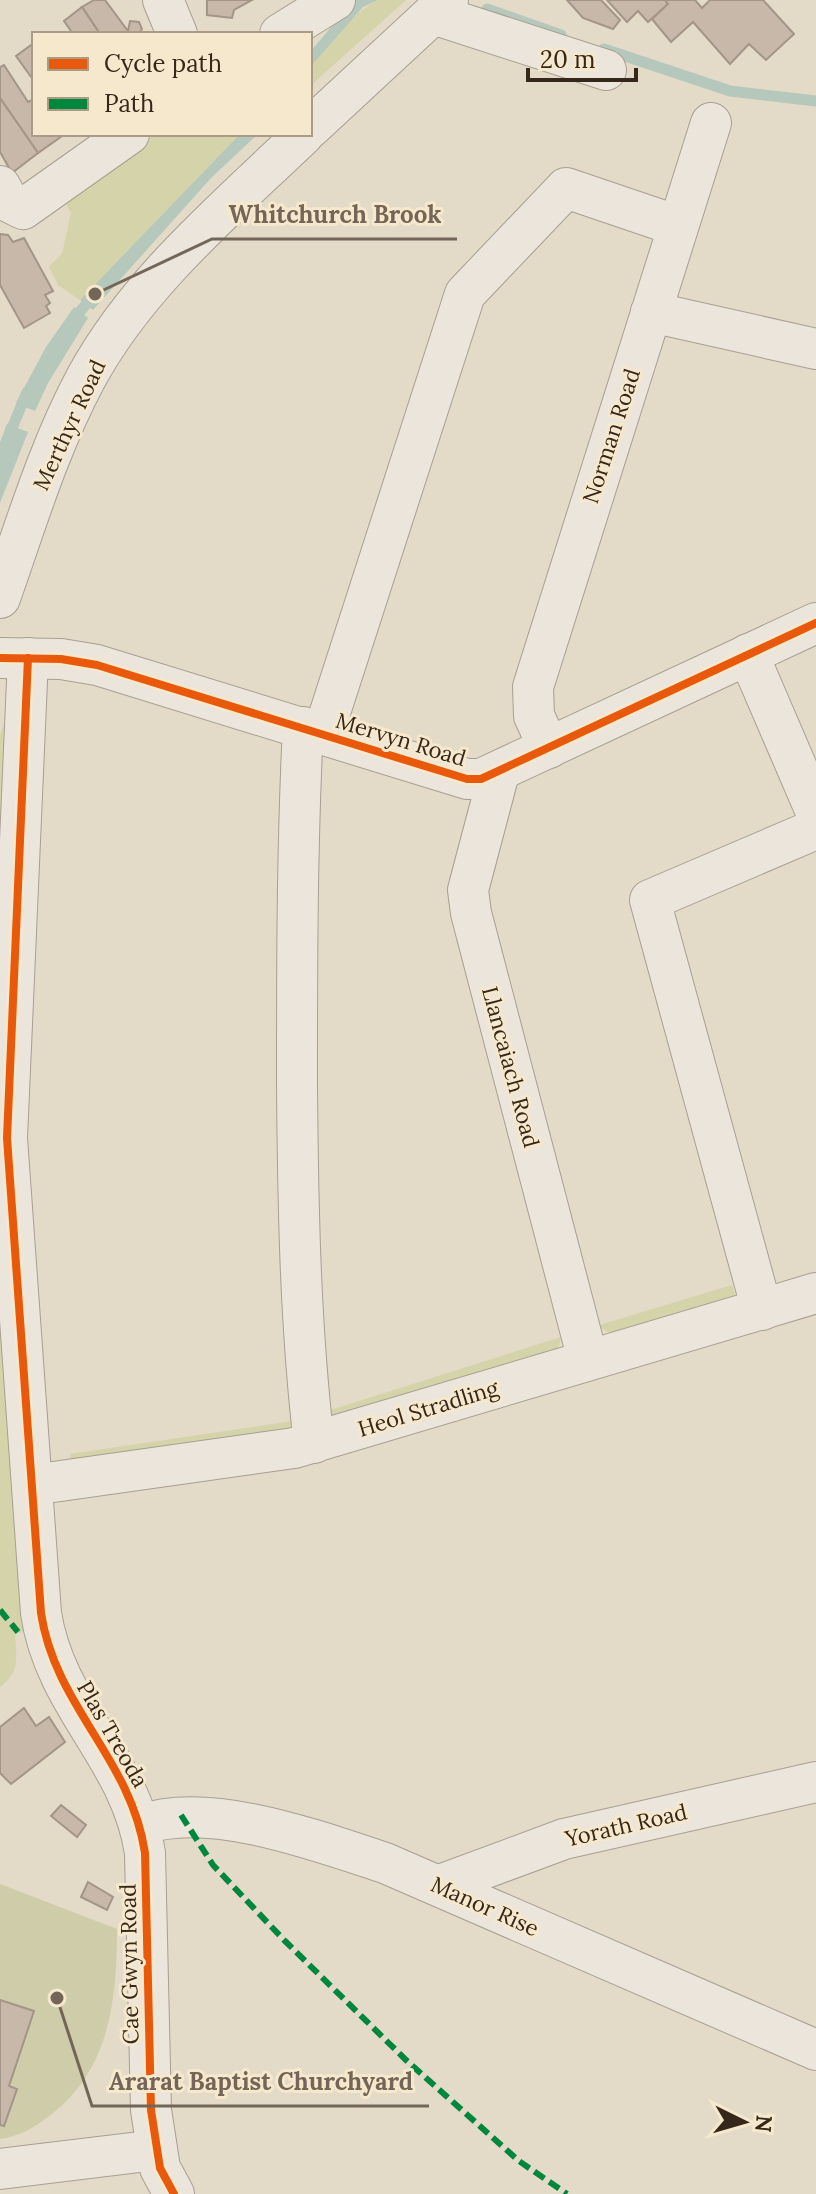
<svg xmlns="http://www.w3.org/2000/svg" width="816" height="2194" viewBox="0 0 816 2194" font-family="Lora,serif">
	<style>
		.green { fill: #d5d3aa }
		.cemetery { fill: #cfccaa }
		.water { fill: #b5c8bb }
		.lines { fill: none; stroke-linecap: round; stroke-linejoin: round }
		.stream { stroke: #b5c8bb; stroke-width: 11 }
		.building { fill: #c8b8a9; stroke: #a39588; stroke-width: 2 }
		.minor-casing { stroke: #a89f92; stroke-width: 42 }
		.minor { stroke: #ebe5db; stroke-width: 40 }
		.quiet { stroke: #00873e; stroke-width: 6; stroke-dasharray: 12 6; stroke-linecap: butt }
		.cycleway-casing { stroke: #f6e8cd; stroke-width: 13 }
		.cycleway { stroke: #e8590c; stroke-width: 8 }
		.labels { text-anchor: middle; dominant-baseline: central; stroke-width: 6; stroke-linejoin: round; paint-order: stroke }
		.street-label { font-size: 22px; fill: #36271b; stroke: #f6e8cd }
		.leader { fill: none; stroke: #736658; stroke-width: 3 }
		.callout-dot { fill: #736658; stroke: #f6e8cd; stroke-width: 3 }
		.callout-label { font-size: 24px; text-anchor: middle; font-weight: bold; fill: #736658; stroke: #f6e8cd; stroke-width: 6; stroke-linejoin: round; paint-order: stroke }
	</style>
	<rect width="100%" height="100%" fill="#e4dac8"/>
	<!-- green -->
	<g class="green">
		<path d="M378 0H406L310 86C310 81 308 72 310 67 318 47 359 9 378 0Z"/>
		<path d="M143 134H240L80 300 58 285 49 266 62 254 71 213 61 195Z"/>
		<path d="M4 724 9 725 0 829V735Z"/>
		<path d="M732 1285 737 1300 615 1335 596 1326Z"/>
		<path d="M0 1287 26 1632 15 1633C16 1657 21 1672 0 1687Z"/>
		<path d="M561 1337 558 1349 549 1357 328 1424 321 1413Z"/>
		<path d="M299 1420 300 1428 72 1466 70 1454Z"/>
	</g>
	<!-- cemetery -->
	<path class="cemetery" d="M0 1884 117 1929C117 1999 110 2071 49 2116 34 2128 20 2136 0 2139Z"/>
	<!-- water -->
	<g class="water">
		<path d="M354 0H378L363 7 310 67V52Z"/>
		<path d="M240 134H258L211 178 93 310 80 300Z"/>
		<path d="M74 307 88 318 48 383 35 411 16 403 46 347Z"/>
		<path d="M7 424 28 432 0 503V443Z"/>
	</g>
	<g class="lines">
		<!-- stream -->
		<g class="stream">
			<path d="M487 9 561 35"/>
			<path d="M604 49 730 91 816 101"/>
			<path d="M70 323 95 294"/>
			<path d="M0 457 27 392"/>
		</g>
	</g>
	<!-- building -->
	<g class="building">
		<path d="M94 0H105L128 31 130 21 139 22 142 29 138 34H100L82 7Z"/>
		<path d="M207 0H252L234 10 232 18 207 15Z"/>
		<path d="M567 0H601L620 20 613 29 583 18Z"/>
		<path d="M607 0H665L668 4 648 22 638 11 627 22Z"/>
		<path d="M665 0H695L702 8 710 0H763L794 34 766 60 749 44 730 64 693 22 671 42 652 19 668 4Z"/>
		<path d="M82 7 100 34H73L64 21Z"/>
		<path d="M34 43V81L16 56Z"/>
		<path d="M4 65 28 102 34 99V134L62 136 38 153 0 98V67Z"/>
		<path d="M0 98 38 153 12 173 0 152Z"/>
		<path d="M0 234 8 235 13 242 24 238 53 291 45 295 50 303 46 306 50 313 24 328 0 285Z"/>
		<path d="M24 1708 36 1726 49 1717 65 1742 11 1784 0 1773V1727Z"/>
		<path d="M61 1805 86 1825 77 1837 51 1816Z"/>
		<path d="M88 1882 113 1897 107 1910 81 1897Z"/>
		<path d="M0 2000 34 2011 9 2086 17 2089 4 2126 0 2125Z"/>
	</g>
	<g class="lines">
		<defs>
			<g id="minor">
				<path d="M163 0 177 34"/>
				<path d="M433 14 606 70"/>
				<path d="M280 34 335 0"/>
				<path d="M310 128 448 0"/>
				<path d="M0 186 9 202 23 209 129 134"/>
				<path d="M651 312 816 349"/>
				<path d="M0 598C26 524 49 447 86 378 138 282 226 209 304 134"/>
				<path d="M748 654 816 812"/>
				<path d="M0 658 61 659 97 665 467 779H481L816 623"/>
				<path d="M28 658 7 1138 41 1613C55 1707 131 1758 145 1853L151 2110 160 2168 174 2194"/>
				<path d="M303 727C297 847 297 966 297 1085 298 1205 300 1324 314 1443"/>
				<path d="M323 734 465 294 566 188 678 226"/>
				<path d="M549 748 534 716 533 687 711 123"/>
				<path d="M499 773 468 890 471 913 588 1360"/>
				<path d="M762 1310 650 900 816 829"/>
				<path d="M32 1485 294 1448 816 1293"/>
				<path d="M141 1825C208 1800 318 1841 385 1863L816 2050"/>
				<path d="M440 1885 564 1839 816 1782"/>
				<path d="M0 2169 156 2150"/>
			</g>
		</defs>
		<!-- minor casing -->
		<use href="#minor" class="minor-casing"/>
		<!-- minor -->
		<use href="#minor" class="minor"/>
		<!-- quiet -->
		<g class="quiet">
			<path d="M0 1610 18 1632"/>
			<path d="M181 1815 213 1865 285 1941 407 2061 519 2161 567 2194"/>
		</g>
		<defs>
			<g id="cycleway">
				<path d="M0 658 61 659 97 665 467 779H481L816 623"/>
				<path d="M28 658 7 1138 41 1613C55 1707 131 1758 145 1853L151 2110 160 2168 174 2194"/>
			</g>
		</defs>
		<!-- cycleway casing -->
		<use href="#cycleway" class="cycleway-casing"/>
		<!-- cycleway -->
		<use href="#cycleway" class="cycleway"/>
	</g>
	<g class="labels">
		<!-- street labels -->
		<g class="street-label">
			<text transform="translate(69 425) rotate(-65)">Merthyr Road</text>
			<text transform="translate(611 436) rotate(-72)">Norman Road</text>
			<text transform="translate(401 739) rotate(17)">Mervyn Road</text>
			<text transform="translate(511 1067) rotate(75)">Llancaiach Road</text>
			<text transform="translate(428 1408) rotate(-17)">Heol Stradling</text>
			<text transform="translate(113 1734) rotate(60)">Plas Treoda</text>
			<text transform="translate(626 1825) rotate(-13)">Yorath Road</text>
			<text transform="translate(485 1906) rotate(24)">Manor Rise</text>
			<text transform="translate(129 1964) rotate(-91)">Cae Gwyn Road</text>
		</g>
	</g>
	<!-- callouts -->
	<path class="leader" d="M95 294L212 239H457M57 1998L92 2106H429"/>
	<g class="callout-dot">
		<circle cx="95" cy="294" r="8"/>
		<circle cx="57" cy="1998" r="8"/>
	</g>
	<g class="callout-label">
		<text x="335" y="223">Whitchurch Brook</text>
		<text x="261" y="2090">Ararat Baptist Churchyard</text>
	</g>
	<!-- legend -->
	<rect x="32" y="32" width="280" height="104" fill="#f6e8cd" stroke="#a99b86" stroke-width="2"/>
	<rect x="48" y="58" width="40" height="12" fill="#e8590c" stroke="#a99b86" stroke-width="2"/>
	<text x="104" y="72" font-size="24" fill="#36271b">Cycle path</text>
	<rect x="48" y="98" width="40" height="12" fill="#00873e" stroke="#a99b86" stroke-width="2"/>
	<text x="104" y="112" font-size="24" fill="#36271b">Path</text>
	<!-- north arrow -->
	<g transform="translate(744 2122) rotate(95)" stroke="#f6e8cd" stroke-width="6" paint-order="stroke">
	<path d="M0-6L14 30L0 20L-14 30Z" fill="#36271b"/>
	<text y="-12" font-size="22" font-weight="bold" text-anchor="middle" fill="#36271b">N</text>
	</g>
	<!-- scale -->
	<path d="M528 68v12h108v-12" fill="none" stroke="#36271b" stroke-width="4"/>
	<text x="540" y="68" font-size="24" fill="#36271b" stroke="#f6e8cd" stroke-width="6" paint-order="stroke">20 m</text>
</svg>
